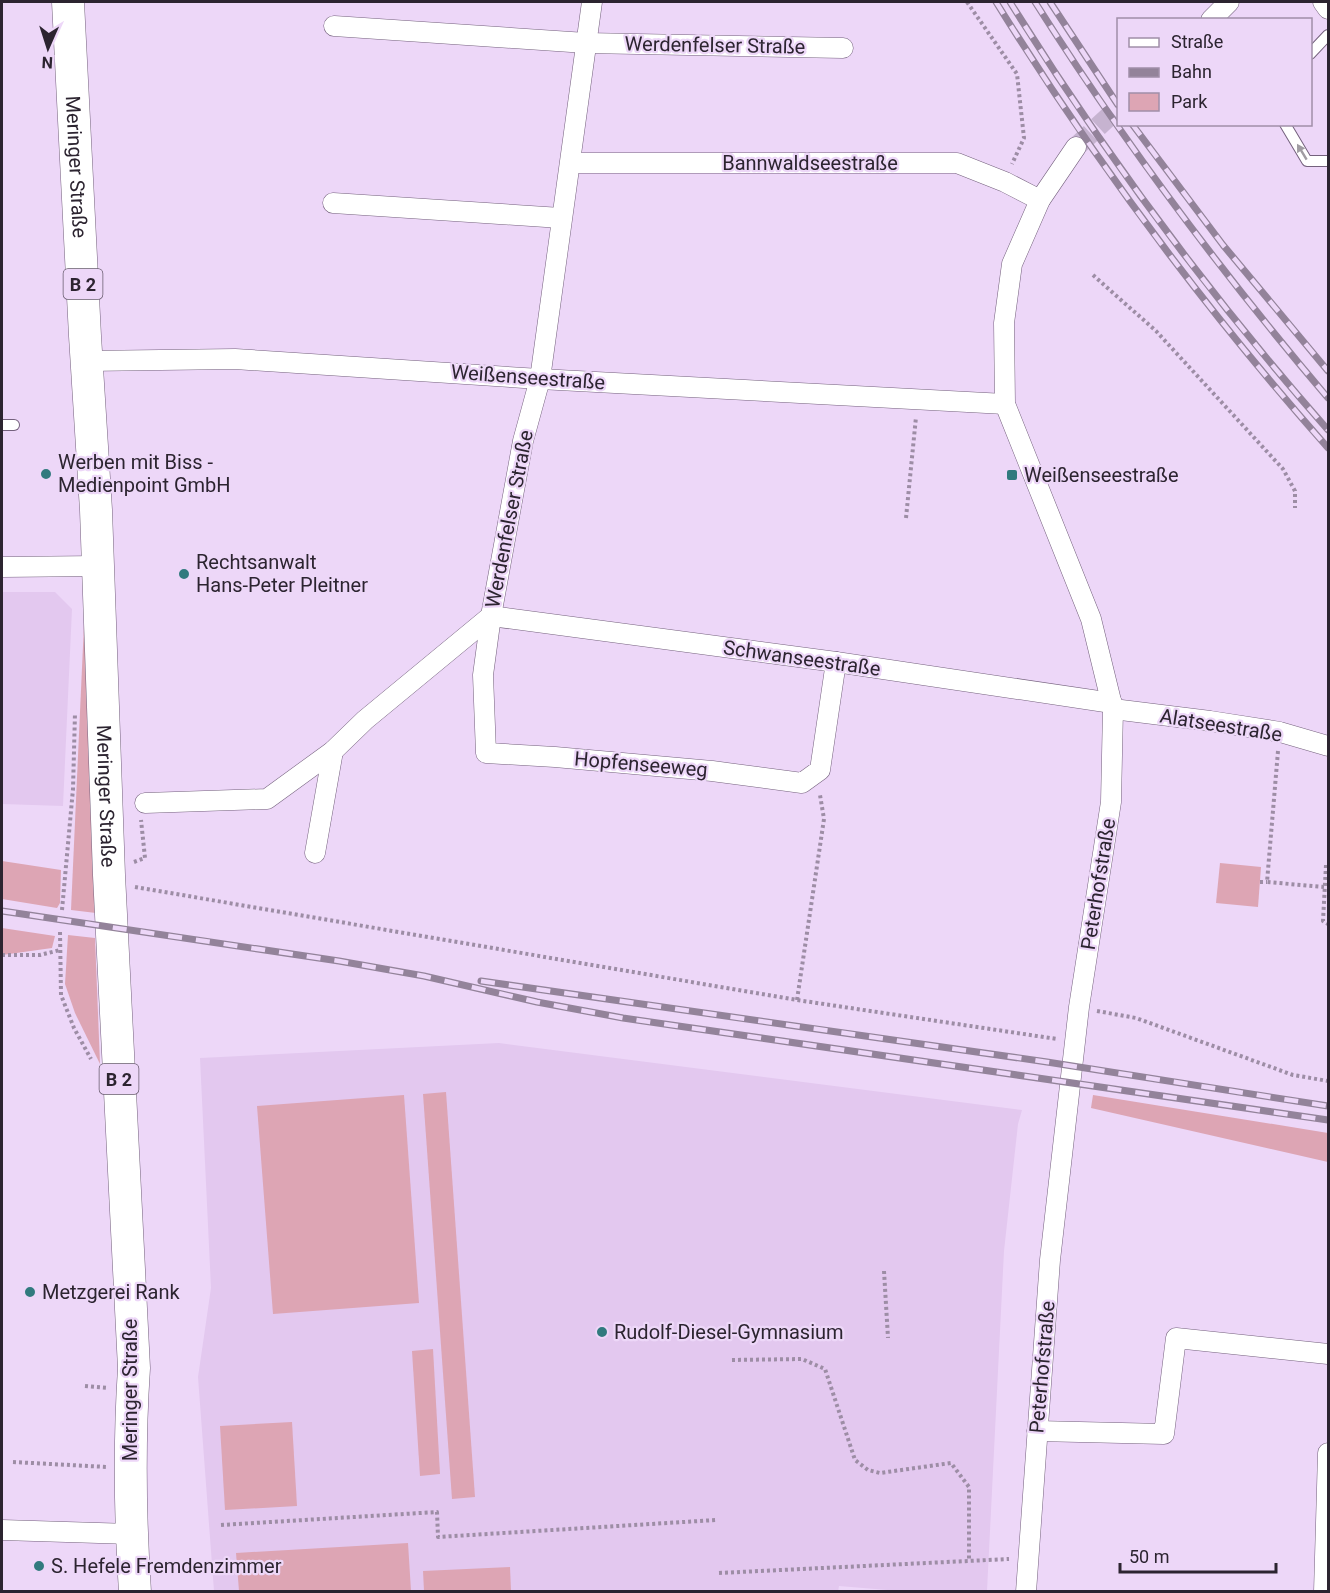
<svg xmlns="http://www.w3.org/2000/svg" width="1330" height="1593" viewBox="0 0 1330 1593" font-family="Roboto,sans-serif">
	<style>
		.built { fill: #e3c8ef }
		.green { fill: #dda5b4 }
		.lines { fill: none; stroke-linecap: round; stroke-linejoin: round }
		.minor-tunnel { stroke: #c6b3d0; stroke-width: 20; stroke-dasharray: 20 10; stroke-linecap: butt }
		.service-casing { stroke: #74617d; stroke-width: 12 }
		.minor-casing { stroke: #74617d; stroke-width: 21 }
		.primary-casing { stroke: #74617d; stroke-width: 33 }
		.path { stroke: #9d8da5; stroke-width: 4; stroke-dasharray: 3 3; stroke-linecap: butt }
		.service { stroke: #fff; stroke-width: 10 }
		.minor { stroke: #fff; stroke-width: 20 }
		.primary { stroke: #fff; stroke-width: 32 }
		.rail-casing { stroke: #93839a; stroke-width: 7 }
		.rail { stroke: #edd7f8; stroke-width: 4.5; stroke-dasharray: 14; stroke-linecap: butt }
		.oneway { fill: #a09ca2 }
		.poi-dot { fill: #317a7e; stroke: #edd7f8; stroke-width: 2 }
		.labels { text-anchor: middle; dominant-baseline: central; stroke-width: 4.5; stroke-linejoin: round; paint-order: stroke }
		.shield { fill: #edd7f8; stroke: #665a6c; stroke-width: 1.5 }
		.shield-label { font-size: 18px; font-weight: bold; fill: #2c2430 }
		.street-label { font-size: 20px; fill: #2c2430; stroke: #edd7f8 }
		.poi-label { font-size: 20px; fill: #2c2430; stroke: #edd7f8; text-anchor: start }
	</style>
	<rect width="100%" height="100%" fill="#edd7f8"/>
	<!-- built -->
	<g class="built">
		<path d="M2 592H55L72 609 63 806 2 804Z"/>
		<path d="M499 1043 1022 1110 1018 1124 1004 1251 987 1591 911 1592 839 1586 838 1592 214 1591 198 1377 211 1288 200 1058Z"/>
	</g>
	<!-- green -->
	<g class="green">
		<path d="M84 624 96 913 71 910Z"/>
		<path d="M2 861 61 870 60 903 57 908 2 899Z"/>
		<path d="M1220 863 1261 867 1258 907 1216 903Z"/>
		<path d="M2 928 55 936 52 948 2 955Z"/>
		<path d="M68 935 95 938 100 1064 75 1013 65 984Z"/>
		<path d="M446 1092 475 1497 452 1499 423 1094Z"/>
		<path d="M404 1095 419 1303 273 1314 257 1106Z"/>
		<path d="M1093 1095 1328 1133V1162L1091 1108Z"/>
		<path d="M433 1349 440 1474 420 1476 412 1351Z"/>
		<path d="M292 1422 297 1506 225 1510 220 1426Z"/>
		<path d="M408 1543 411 1591H239L236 1553Z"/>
		<path d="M510 1567 511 1591H424L423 1571Z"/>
	</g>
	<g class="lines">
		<!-- minor-tunnel -->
		<path class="minor-tunnel" d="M1076 147 1118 108"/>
		<defs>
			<g id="service">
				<path d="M1310 54 1328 35"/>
				<path d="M1285 124 1307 161H1328"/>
				<path d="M2 425H14"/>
			</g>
			<g id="minor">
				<path d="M592 2 540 379 523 441 491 616 483 675 486 753 555 757 712 771 802 783 820 770 836 662"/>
				<path d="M1323 2 1328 9"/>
				<path d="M1211 20 1229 2"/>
				<path d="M334 26 586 43 843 48"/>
				<path d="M571 163H957L1005 182 1040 200"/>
				<path d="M333 203 561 218"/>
				<path d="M86 361 235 359 540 379 1005 404"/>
				<path d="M2 567 98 566"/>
				<path d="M491 616 836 662 1112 703"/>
				<path d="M1113 709 1210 721 1280 732 1328 746"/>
				<path d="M145 803 267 799 333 751 365 720 491 616"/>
				<path d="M315 853 333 751"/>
				<path d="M1037 1431 1164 1434 1176 1338 1328 1354"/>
				<path d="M2 1530 131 1534"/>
				<path d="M1026 1592 1050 1260 1079 1007 1111 802 1113 709 1091 619 1005 404 1004 323 1012 264 1040 200 1076 147"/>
				<path d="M1324 1592 1328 1453"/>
			</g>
			<g id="primary">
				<path id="s1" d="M68 2 85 336 96 510 109 875 134 1368C129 1443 130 1517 135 1592"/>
			</g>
		</defs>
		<!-- service casing -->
		<use href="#service" class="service-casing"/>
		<!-- minor casing -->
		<use href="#minor" class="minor-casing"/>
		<!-- primary casing -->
		<use href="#primary" class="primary-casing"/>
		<!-- path -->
		<g class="path">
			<path d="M967 2 1017 74 1024 138 1012 164"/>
			<path d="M1093 275 1156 331 1283 469 1295 491V508"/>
			<path d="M906 518 916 417"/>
			<path d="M1278 751 1267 882 1324 887"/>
			<path d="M134 862 145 858 141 820"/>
			<path d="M1326 865 1323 921 1328 924"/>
			<path d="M1260 882H1267"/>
			<path d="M135 887 797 1000 1057 1039"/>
			<path d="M62 910 73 789 75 713"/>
			<path d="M60 932 61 995 74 1028 91 1059"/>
			<path d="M2 955H40L60 950"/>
			<path d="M797 1000 824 819 820 795"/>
			<path d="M1097 1011 1136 1018 1293 1075 1328 1081"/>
			<path d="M884 1271 888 1338"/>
			<path d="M732 1360 802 1359 825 1369 855 1460 868 1470 880 1473 951 1463 969 1487V1561"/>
			<path d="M85 1386 108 1388"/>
			<path d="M13 1462 107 1467"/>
			<path d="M221 1525 437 1512 438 1537 716 1520"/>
			<path d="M719 1573 1009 1559"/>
		</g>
		<!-- service -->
		<use href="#service" class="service"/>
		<!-- minor -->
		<use href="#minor" class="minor"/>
		<!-- primary -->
		<use href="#primary" class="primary"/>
		<defs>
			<g id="rail">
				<path d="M996 2C1094 160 1205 309 1328 448"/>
				<path d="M1010 2C1104 153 1210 296 1328 430"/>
				<path d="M1035 2C1123 141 1221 272 1328 398"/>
				<path d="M1050 2 1118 105"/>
				<path d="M1132 124 1223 245 1328 371"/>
				<path d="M2 911 339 961 424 976 537 1002 623 1018 1328 1120"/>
				<path d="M481 981 1047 1062 1328 1106"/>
			</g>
		</defs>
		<!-- rail casing -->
		<use href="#rail" class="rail-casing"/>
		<!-- rail -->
		<use href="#rail" class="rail"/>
	</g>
	<!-- one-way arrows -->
	<defs><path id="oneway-solid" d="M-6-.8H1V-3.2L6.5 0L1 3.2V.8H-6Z" transform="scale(1.5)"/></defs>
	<use class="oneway" href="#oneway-solid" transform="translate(1302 152) rotate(-121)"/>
	<!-- markers -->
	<g class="poi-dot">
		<circle cx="46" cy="474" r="6"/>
		<rect x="1006" y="469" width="12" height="12" rx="3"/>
		<circle cx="184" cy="574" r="6"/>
		<circle cx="30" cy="1292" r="6"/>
		<circle cx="602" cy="1332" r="6"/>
		<circle cx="39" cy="1566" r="6"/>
	</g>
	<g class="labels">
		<!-- shield labels -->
		<g class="shield">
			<rect x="63.5" y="269" width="39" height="30" rx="4.5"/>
			<rect x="99.5" y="1064" width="39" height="30" rx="4.5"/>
		</g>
		<g class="shield-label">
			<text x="83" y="284">B 2</text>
			<text x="119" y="1079">B 2</text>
		</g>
		<!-- street labels -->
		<g class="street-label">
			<text transform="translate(715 45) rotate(1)">Werdenfelser Straße</text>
			<text x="810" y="163">Bannwaldseestraße</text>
			<text stroke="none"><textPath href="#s1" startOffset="165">Meringer Straße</textPath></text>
			<text transform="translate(528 377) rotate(4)">Weißenseestraße</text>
			<text transform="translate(509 519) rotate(-79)">Werdenfelser Straße</text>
			<text transform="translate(802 658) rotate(8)">Schwanseestraße</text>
			<text transform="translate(1221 725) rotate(9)">Alatseestraße</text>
			<text transform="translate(641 764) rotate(5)">Hopfenseeweg</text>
			<text stroke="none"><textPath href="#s1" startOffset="795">Meringer Straße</textPath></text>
			<text transform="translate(1098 884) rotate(-81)">Peterhofstraße</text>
			<text transform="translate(1042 1367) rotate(-85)">Peterhofstraße</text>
			<text transform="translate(130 1390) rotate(-90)">Meringer Straße</text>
		</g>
		<!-- poi labels -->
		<g class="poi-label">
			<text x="58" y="462">Werben mit Biss -<tspan x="58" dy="23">Medienpoint GmbH</tspan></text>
			<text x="1024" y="475">Weißenseestraße</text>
			<text x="196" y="562">Rechtsanwalt<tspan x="196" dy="23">Hans-Peter Pleitner</tspan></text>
			<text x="42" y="1292">Metzgerei Rank</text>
			<text x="614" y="1332">Rudolf-Diesel-Gymnasium</text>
			<text x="51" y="1566">S. Hefele Fremdenzimmer</text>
		</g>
	</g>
	<!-- border -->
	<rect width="1330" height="1593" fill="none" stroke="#2c2430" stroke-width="6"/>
	<!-- legend -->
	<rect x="1117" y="18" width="195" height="108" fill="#edd7f8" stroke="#a08fa8" stroke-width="1.5"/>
	<rect x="1129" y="38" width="30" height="9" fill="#ffffff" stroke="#a08fa8" stroke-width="1.5"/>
	<text x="1171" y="48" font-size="18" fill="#2c2430">Straße</text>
	<rect x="1129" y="68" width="30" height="9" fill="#93839a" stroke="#a08fa8" stroke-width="1.5"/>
	<text x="1171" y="78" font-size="18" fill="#2c2430">Bahn</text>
	<rect x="1129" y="93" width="30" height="18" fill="#dda5b4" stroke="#a08fa8" stroke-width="1.5"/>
	<text x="1171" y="108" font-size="18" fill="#2c2430">Park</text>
	<!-- north arrow -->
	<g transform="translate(48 48) rotate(183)" stroke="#edd7f8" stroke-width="4.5" paint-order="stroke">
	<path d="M0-4.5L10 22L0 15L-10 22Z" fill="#2c2430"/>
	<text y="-9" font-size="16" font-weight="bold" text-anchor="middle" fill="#2c2430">N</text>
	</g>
	<!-- scale -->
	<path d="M1120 1563v9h156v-9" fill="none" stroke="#2c2430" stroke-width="3"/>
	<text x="1129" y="1563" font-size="18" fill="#2c2430" stroke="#edd7f8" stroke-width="4.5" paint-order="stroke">50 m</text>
</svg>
